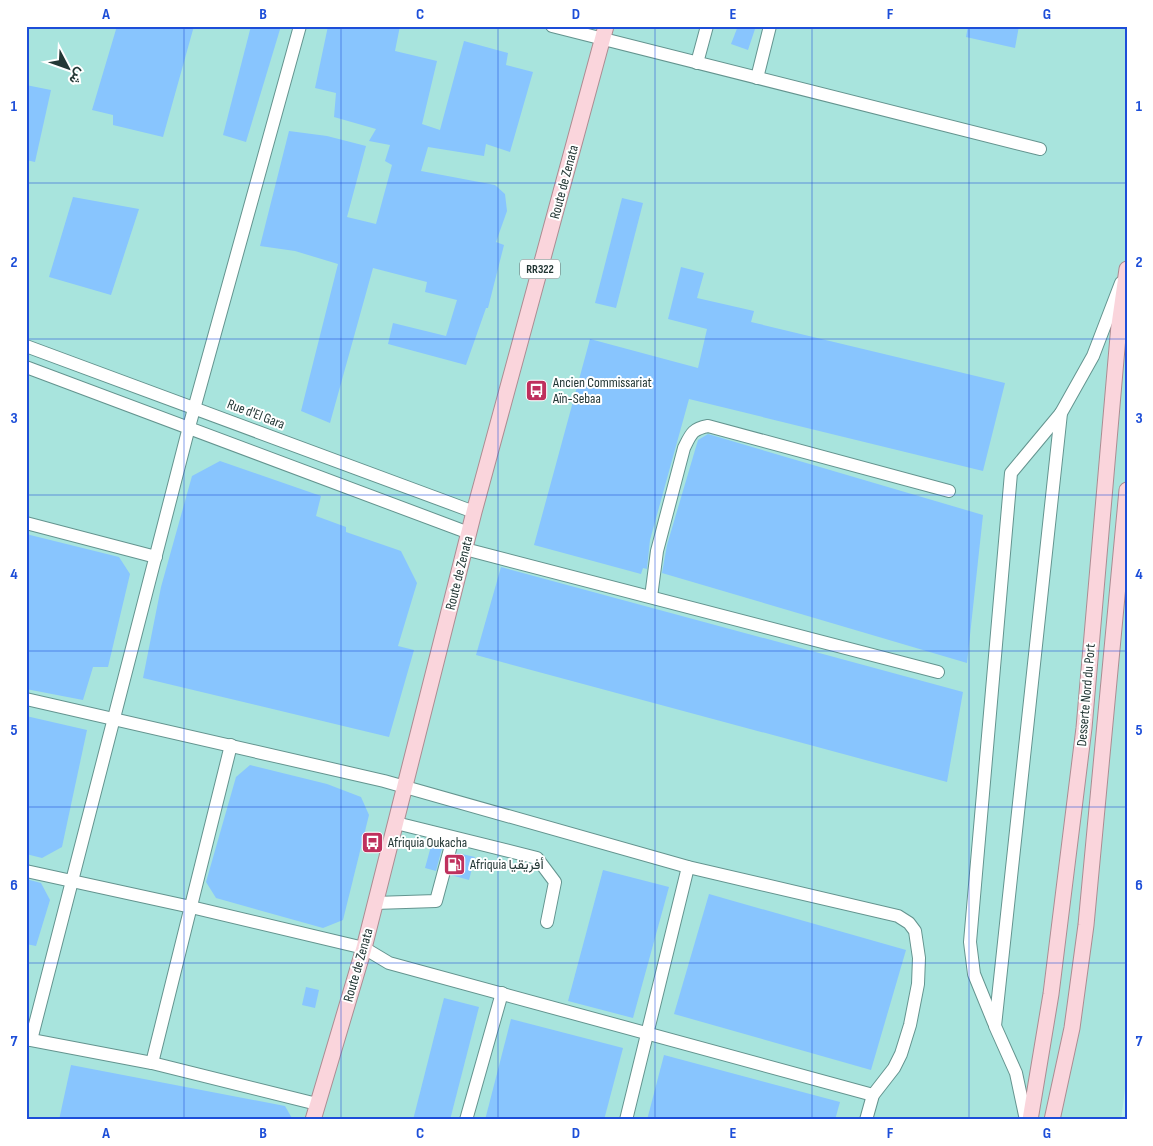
<svg xmlns="http://www.w3.org/2000/svg" width="1153" height="1146" viewBox="0 0 1153 1146" font-family="'Sofia Sans Condensed',Vazirmatn,sans-serif">
	<style>
		.built { fill: #a8e4dd }
		.building { fill: #88c5fe }
		.lines { fill: none; stroke-linecap: round; stroke-linejoin: round }
		.minor-casing { stroke: #64948f; stroke-width: 14 }
		.major-casing { stroke: #ac8c92; stroke-width: 17 }
		.minor { stroke: #fff; stroke-width: 12 }
		.major { stroke: #fad5dc; stroke-width: 15 }
		.grid { fill: none; stroke: #1d4ed8; stroke-width: 1; stroke-opacity: 0.55 }
		.labels { text-anchor: middle; dominant-baseline: central; stroke-width: 4; stroke-linejoin: round; paint-order: stroke }
		.shield { fill: #fff; stroke: #657372; stroke-width: 1 }
		.shield-label { font-size: 12px; font-weight: bold; fill: #233735 }
		.street-label { font-size: 14px; fill: #233735; stroke: #fff }
		.poi-label { font-size: 14px; fill: #233735; stroke: #fff; text-anchor: start }
		.neatline { fill: none; stroke: #1d4ed8; stroke-width: 2 }
		.grid-label { font-size: 16px; text-anchor: middle; font-weight: bold; fill: #1d4ed8 }
	</style>
	<rect width="100%" height="100%" fill="#bbeee8"/>
	<!-- built -->
	<path class="built" d="M26 26H1127V1073L1121 1120H26Z"/>
	<!-- building -->
	<g class="building">
		<path d="M117 26H194L163 137 113 125V115L92 110Z"/>
		<path d="M251 26H281L246 142 223 135Z"/>
		<path d="M328 26H400L395 51 437 61 422 124 440 130 464 41 508 53 506 65 533 72 510 152 486 144 484 156 428 147 421 171 495 185 505 194 507 211 496 242 504 245 488 308H486L466 365 388 344 393 323 446 336 457 300 425 292 427 282 373 268 330 423 301 411 338 264 295 251 260 246 289 131 327 136 366 146 347 217 376 224 392 165 385 161 390 145 369 141 376 129 334 117 336 93 315 88Z"/>
		<path d="M738 26H756L748 50 731 44Z"/>
		<path d="M968 26H1019L1015 48 966 37Z"/>
		<path d="M26 85 51 90 35 162 26 160Z"/>
		<path d="M73 197 139 209 111 295 49 277Z"/>
		<path d="M622 198 643 203 616 308 595 303Z"/>
		<path d="M681 267 704 273 697 298 754 311 751 322 1005 383 983 471 689 399 650 540 647 569 643 568 641 574 534 545 590 339 698 368 707 329 668 319Z"/>
		<path d="M708 434 983 515 967 663 662 573 667 545 698 440Z"/>
		<path d="M220 461 321 496 316 516 346 527V532L401 551 417 583 398 646 414 650 389 737 143 678 161 587 192 476Z"/>
		<path d="M26 534 119 557 130 574 108 667H93L83 700 26 689Z"/>
		<path d="M501 567 963 692 947 782 476 655Z"/>
		<path d="M26 716 87 730 62 847 42 858 26 854Z"/>
		<path d="M250 765 327 784 361 797 369 815 343 920 323 928 216 898 206 882 236 777Z"/>
		<path d="M431 846 442 848 436 871 425 868Z"/>
		<path d="M457 853 475 857 469 880 451 875Z"/>
		<path d="M603 870 669 887 633 1018 568 1001Z"/>
		<path d="M26 879 41 883 50 900 36 946 26 944Z"/>
		<path d="M709 894 906 950 871 1070 674 1014Z"/>
		<path d="M306 987 319 990 315 1008 302 1005Z"/>
		<path d="M444 998 479 1007 450 1120H413Z"/>
		<path d="M511 1019 623 1048 604 1120H485Z"/>
		<path d="M664 1055 840 1102 835 1120H647Z"/>
		<path d="M71 1065 285 1106 293 1120H59Z"/>
	</g>
	<g class="lines">
		<defs>
			<g id="minor">
				<path d="M552 26 1040 149"/>
				<path d="M697 63 707 26"/>
				<path d="M757 78 770 26"/>
				<path d="M26 346 474 512"/>
				<path d="M26 367 469 533"/>
				<path d="M26 523 156 557"/>
				<path d="M465 549 938 672"/>
				<path d="M651 597 657 551 684 448C691 434 692 429 708 426L949 491"/>
				<path d="M26 699 384 781 688 867 898 916 909 923 915 931 919 958 918 984 910 1025 901 1054 894 1068 873 1095 866 1120"/>
				<path d="M396 823 537 858 555 882 547 922"/>
				<path d="M26 871 191 907 364 948 389 963 873 1095"/>
				<path d="M375 903 436 901 453 838"/>
				<path d="M994 1023 974 974 970 942 1011 473 1061 413"/>
				<path d="M26 1039 152 1063 317 1104"/>
				<path d="M31 1040 189 427 300 26"/>
				<path d="M152 1063 231 745"/>
				<path d="M466 1120 502 993"/>
				<path d="M626 1120 688 867"/>
				<path d="M1026 1120 1016 1073 995 1026 1061 413 1093 356 1121 283"/>
			</g>
			<g id="major">
				<path d="M313 1120 364 948 474 512 606 26"/>
				<path d="M1030 1120 1051 994 1084 728 1119 325 1127 269"/>
				<path d="M1052 1120 1072 1028 1086 925 1127 490"/>
			</g>
		</defs>
		<!-- minor casing -->
		<use href="#minor" class="minor-casing"/>
		<!-- major casing -->
		<use href="#major" class="major-casing"/>
		<!-- minor -->
		<use href="#minor" class="minor"/>
		<!-- major -->
		<use href="#major" class="major"/>
	</g>
	<!-- grid -->
	<path class="grid" d="M184 26V1120M341 26V1120M498 26V1120M655 26V1120M812 26V1120M969 26V1120M26 183H1127M26 339H1127M26 495H1127M26 651H1127M26 807H1127M26 963H1127"/>
	<!-- icons -->
	<defs>
		<symbol id="bus-square" viewBox="-11 -11 22 22"><rect x="-9" y="-9" width="18" height="18" rx="4" fill="#bf305d" stroke="#fff"/><path d="M-5-6H5V4H4V6H2V4H-2V6H-4V4H-5ZM-3.5-4V0h7V-4ZM-3.5 1.2v1.5H-2V1.2ZM2 1.2v1.5H3.5V1.2Z" fill="#fff"/></symbol>
		<symbol id="fuel-square" viewBox="-11 -11 22 22"><rect x="-9" y="-9" width="18" height="18" rx="4" fill="#bf305d" stroke="#fff"/><path d="M-5.5-6h7V0h2V4h1.3V-2.5L3-4.5l.8-.8L6-3V5H2.5V1h-1V6h-7ZM-4.2-4.7v3.2H.2V-4.7Z" fill="#fff"/></symbol>
	</defs>
	<g fill-rule="evenodd">
		<use href="#bus-square" x="524" y="378" width="25" height="25"/>
		<use href="#bus-square" x="360" y="830" width="25" height="25"/>
		<use href="#fuel-square" x="442" y="852" width="25" height="25"/>
	</g>
	<g class="labels">
		<!-- shield labels -->
		<rect class="shield" x="520" y="259.5" width="40" height="19" rx="4"/>
		<g class="shield-label">
			<text x="540" y="269">RR322</text>
		</g>
		<!-- street labels -->
		<g class="street-label">
			<text transform="translate(564 182) rotate(-75)">Route de Zenata</text>
			<text transform="translate(256 414) rotate(21)">Rue d'El Gara</text>
			<text transform="translate(459 573) rotate(-76)">Route de Zenata</text>
			<text transform="translate(1086 695) rotate(-85)">Desserte Nord du Port</text>
			<text transform="translate(358 965) rotate(-74)">Route de Zenata</text>
		</g>
		<!-- poi labels -->
		<g class="poi-label">
			<text x="553" y="382">Ancien Commissariat<tspan x="553" dy="16">Aïn-Sebaa</tspan></text>
			<text x="388" y="842">Afriquia Oukacha</text>
			<text x="470" y="864">Afriquia أفريقيا</text>
		</g>
	</g>
	<!-- border -->
	<rect width="1153" height="1146" fill="none" stroke="#ffffff" stroke-width="55"/>
	<!-- north arrow -->
	<g transform="translate(68 68) rotate(131)" stroke="#ffffff" stroke-width="4" paint-order="stroke">
	<path d="M0-4L9 19L0 12L-9 19Z" fill="#233735"/>
	<text y="-8" font-size="14" font-weight="bold" text-anchor="middle" fill="#233735">ش</text>
	</g>
	<rect x="28" y="28" width="1098" height="1090" class="neatline"/>
	<g class="grid-label">
		<text x="106" y="19">A</text>
		<text x="263" y="19">B</text>
		<text x="420" y="19">C</text>
		<text x="576" y="19">D</text>
		<text x="733" y="19">E</text>
		<text x="890" y="19">F</text>
		<text x="1047" y="19">G</text>
		<text x="14" y="111">1</text>
		<text x="1139" y="111">1</text>
		<text x="14" y="267">2</text>
		<text x="1139" y="267">2</text>
		<text x="14" y="423">3</text>
		<text x="1139" y="423">3</text>
		<text x="14" y="579">4</text>
		<text x="1139" y="579">4</text>
		<text x="14" y="735">5</text>
		<text x="1139" y="735">5</text>
		<text x="14" y="890">6</text>
		<text x="1139" y="890">6</text>
		<text x="14" y="1046">7</text>
		<text x="1139" y="1046">7</text>
		<text x="106" y="1138">A</text>
		<text x="263" y="1138">B</text>
		<text x="420" y="1138">C</text>
		<text x="576" y="1138">D</text>
		<text x="733" y="1138">E</text>
		<text x="890" y="1138">F</text>
		<text x="1047" y="1138">G</text>
	</g>
</svg>
